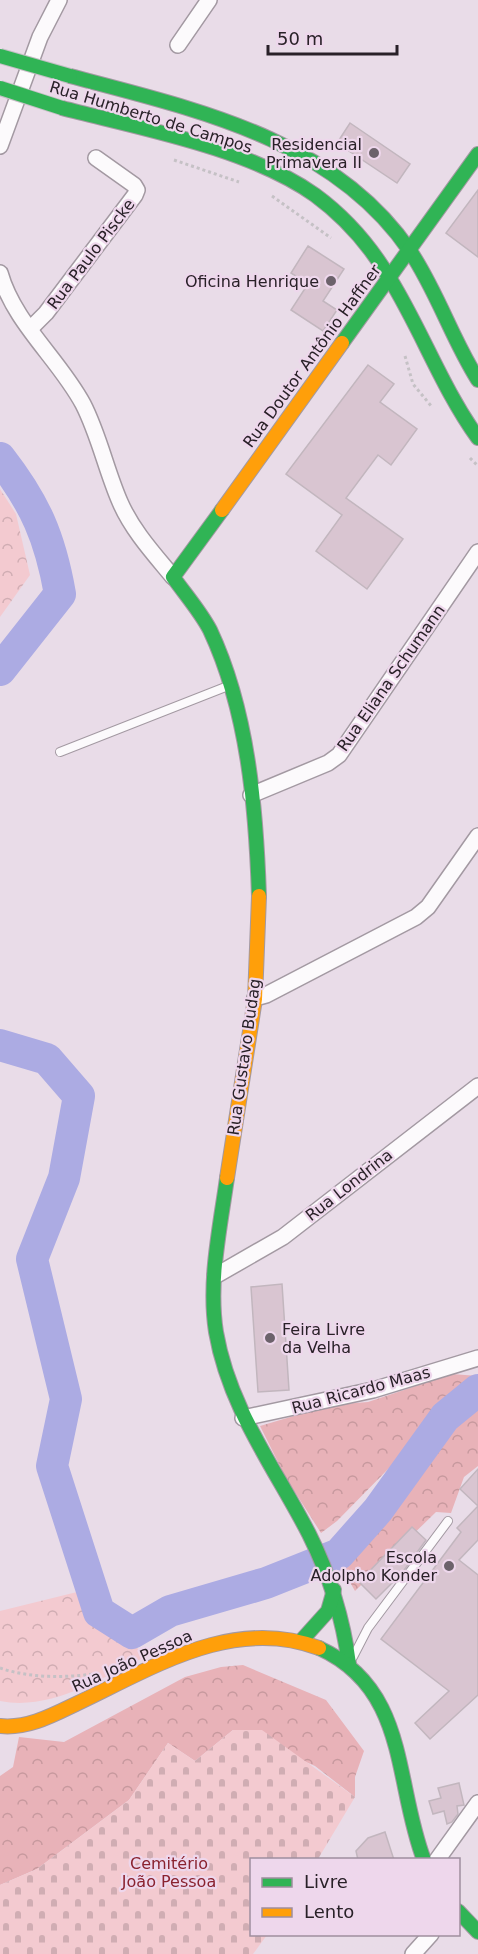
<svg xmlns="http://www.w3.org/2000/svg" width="478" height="1954" viewBox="0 0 478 1954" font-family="'DejaVu Sans',sans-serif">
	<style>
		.forest { fill: url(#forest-crowns) }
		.cemetery { fill: url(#cemetery-stones) }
		.park { fill: url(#park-crowns) }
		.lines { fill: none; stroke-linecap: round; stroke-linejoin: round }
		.river { stroke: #acabe3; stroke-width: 32 }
		.building { fill: #d9c5d1; stroke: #c2b6be; stroke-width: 1.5 }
		.lane-casing { stroke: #a399a2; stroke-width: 10 }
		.street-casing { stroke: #a399a2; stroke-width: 18 }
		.fast-casing { stroke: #a399a2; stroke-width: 16 }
		.slow-casing { stroke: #a399a2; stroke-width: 16 }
		.path { stroke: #c5c1c5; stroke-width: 3; stroke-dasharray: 3 3; stroke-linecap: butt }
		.lane { stroke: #fcfafc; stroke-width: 8 }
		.street { stroke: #fcfafc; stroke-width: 15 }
		.fast { stroke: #30b455; stroke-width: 14 }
		.slow { stroke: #ff9f0a; stroke-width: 14 }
		.fast-bridge-casing { stroke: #c4bec4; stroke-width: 16; stroke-linecap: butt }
		.fast-bridge { stroke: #30b455; stroke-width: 14 }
		.poi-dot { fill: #6c626b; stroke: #eed7ec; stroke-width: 2 }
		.labels { text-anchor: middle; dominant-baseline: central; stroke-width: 4.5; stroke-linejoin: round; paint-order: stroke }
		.street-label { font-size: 16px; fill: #292128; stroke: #eed7ec }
		.poi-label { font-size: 16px; fill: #292128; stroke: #eed7ec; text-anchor: end }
		.park-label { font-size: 16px; fill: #8a222f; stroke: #eed7ec }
	</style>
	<defs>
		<pattern id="forest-crowns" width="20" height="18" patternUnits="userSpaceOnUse" patternTransform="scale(1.5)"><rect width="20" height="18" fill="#e8b2b8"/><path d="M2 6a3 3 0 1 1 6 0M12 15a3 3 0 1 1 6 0" fill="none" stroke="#c7999e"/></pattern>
		<pattern id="cemetery-stones" width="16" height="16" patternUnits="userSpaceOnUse" patternTransform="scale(1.5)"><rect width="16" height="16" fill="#f3cad0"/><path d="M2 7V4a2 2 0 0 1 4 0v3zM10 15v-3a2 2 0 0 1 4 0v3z" fill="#d0adb3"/></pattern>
		<pattern id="park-crowns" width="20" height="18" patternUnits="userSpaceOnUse" patternTransform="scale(1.5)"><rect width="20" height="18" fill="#f3cad0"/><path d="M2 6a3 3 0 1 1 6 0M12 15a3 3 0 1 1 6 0" fill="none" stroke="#d0adb3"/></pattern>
	</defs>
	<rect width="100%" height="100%" fill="#e9dce8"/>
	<!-- forest -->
	<g class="forest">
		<path d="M452 1374 478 1376V1378L419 1428 393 1464 337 1521 321 1533 286 1478 260 1426 331 1405 368 1402Z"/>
		<path d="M478 1401V1466L464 1477 451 1513 436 1512 355 1591 339 1563 399 1495 443 1436Z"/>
		<path d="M243 1665 326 1700 364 1751 355 1777V1797L315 1766 233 1730 195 1761 168 1743 129 1800 37 1869 0 1885V1776L13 1767 19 1737 64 1742 185 1677 221 1667Z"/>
	</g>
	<!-- cemetery -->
	<path class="cemetery" d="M233 1730H262L355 1797 318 1859 252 1860V1934L267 1935 253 1954H0V1885L37 1869 129 1800 168 1743 195 1761Z"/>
	<!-- park -->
	<g class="park">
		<path d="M0 489 16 514 30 575 0 617Z"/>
		<path d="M77 1592C93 1616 101 1634 132 1638L143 1658C100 1679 50 1711 0 1701V1611Z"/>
	</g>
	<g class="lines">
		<!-- river -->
		<g class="river">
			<path d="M0 458C35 503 50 537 60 594L0 670"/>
			<path d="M0 1045 47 1059 79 1096 64 1178 32 1259 66 1399 52 1466 99 1612 132 1633 170 1611 266 1583 339 1554 378 1510 445 1417 478 1390"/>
		</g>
	</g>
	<!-- building -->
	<g class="building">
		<path d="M350 123 410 164 397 183 337 143Z"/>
		<path d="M478 190V257L446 233Z"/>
		<path d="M308 246 344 269 323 301 337 310 323 331 291 310 308 284 291 273Z"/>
		<path d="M368 365 394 384 380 402 417 429 391 465 378 455 346 498 403 539 367 589 316 551 342 515 286 474Z"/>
		<path d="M282 1284 289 1390 258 1392 251 1287Z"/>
		<path d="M478 1469V1540L459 1560 478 1575V1695L430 1739 415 1723 449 1691 381 1639 461 1532 457 1528 478 1506 460 1489Z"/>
		<path d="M412 1527 426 1540 402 1573 376 1599 359 1582Z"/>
		<path d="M459 1783 464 1805 457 1806 458 1814 452 1822 447 1824 444 1811 433 1814 429 1801 441 1798 438 1788Z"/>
		<path d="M385 1832 394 1860H358L356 1851 368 1838Z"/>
	</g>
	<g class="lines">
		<defs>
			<g id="lane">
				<path d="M60 752 228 686"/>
				<path d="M353 1657 368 1628 448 1521"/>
			</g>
			<g id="street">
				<path d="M178 45 209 0"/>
				<path d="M0 146 40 37 59 0"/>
				<path d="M0 273C14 323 59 359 83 404 99 435 106 470 120 502 132 530 154 554 173 577"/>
				<path d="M31 328 46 313 135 195 137 190 134 185 96 158"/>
				<path d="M251 795 328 763 339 755 478 552"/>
				<path d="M255 998 266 995 416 917 428 907 478 836"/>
				<path d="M215 1276 283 1237 478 1086"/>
				<path d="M243 1418 373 1390 478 1358"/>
				<path d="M437 1860 478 1803"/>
				<path d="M413 1954 431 1934"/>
			</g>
			<g id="fast">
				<path d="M70 76C194 109 333 138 410 251 437 291 452 339 478 380"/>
				<path d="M62 108C140 128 249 148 315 195 345 217 371 247 390 279 422 331 442 388 478 438"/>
				<path d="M342 343 478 154"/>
				<path d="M222 510 173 577C185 594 200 611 210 630 248 711 256 807 259 896"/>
				<path d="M227 1178C220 1228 208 1282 216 1332 229 1408 275 1468 309 1534 330 1576 343 1618 349 1664"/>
				<path d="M301 1641 328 1611 334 1590"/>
				<path d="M319 1648C409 1689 394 1782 424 1860"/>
				<path d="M458 1911 478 1932"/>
			</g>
			<g id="slow">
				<path d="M222 510 342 343"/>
				<path d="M227 1178 255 999 259 896"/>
				<path d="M0 1726C28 1729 53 1715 78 1703 154 1667 233 1616 319 1648"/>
			</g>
		</defs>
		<!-- lane casing -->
		<use href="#lane" class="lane-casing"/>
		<!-- street casing -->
		<use href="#street" class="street-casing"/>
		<!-- fast casing -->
		<use href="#fast" class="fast-casing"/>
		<!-- slow casing -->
		<use href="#slow" class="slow-casing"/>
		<!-- path -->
		<g class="path">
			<path d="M174 160 239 182"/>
			<path d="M272 196 331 238"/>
			<path d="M405 356 413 384 432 407"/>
			<path d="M470 458 478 466"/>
			<path d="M0 1668C29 1678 63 1678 93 1674"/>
		</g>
		<!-- lane -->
		<use href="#lane" class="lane"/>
		<!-- street -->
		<use href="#street" class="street"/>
		<!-- fast -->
		<use href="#fast" class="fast"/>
		<!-- slow -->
		<use href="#slow" class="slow"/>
		<defs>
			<g id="fast-bridge">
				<path d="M0 56 70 76"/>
				<path d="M0 88 62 108"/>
			</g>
		</defs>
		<!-- fast-bridge casing -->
		<use href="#fast-bridge" class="fast-bridge-casing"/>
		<!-- fast-bridge -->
		<use href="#fast-bridge" class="fast-bridge"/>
	</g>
	<!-- markers -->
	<g class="poi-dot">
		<circle cx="374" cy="153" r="6"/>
		<circle cx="331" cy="281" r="6"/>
		<circle cx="270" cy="1338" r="6"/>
		<circle cx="449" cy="1566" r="6"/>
	</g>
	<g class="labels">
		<!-- street labels -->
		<g class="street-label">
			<text transform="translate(151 117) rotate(17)">Rua Humberto de Campos</text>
			<text transform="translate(91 254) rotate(-53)">Rua Paulo Piscke</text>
			<text transform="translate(312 356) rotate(-54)">Rua Doutor Antônio Haffner</text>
			<text transform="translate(391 678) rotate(-55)">Rua Eliana Schumann</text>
			<text transform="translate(244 1057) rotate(-82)">Rua Gustavo Budag</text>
			<text transform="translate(349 1185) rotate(-38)">Rua Londrina</text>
			<text transform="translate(361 1390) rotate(-15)">Rua Ricardo Maas</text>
			<text transform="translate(132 1661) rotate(-24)">Rua João Pessoa</text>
		</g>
		<!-- poi labels -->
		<g class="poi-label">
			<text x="362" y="144">Residencial<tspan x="362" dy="18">Primavera II</tspan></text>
			<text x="319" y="281">Oficina Henrique</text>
			<text x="282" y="1329" text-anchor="start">Feira Livre<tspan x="282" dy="18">da Velha</tspan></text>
			<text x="437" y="1557">Escola<tspan x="437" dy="18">Adolpho Konder</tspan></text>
		</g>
		<!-- park labels -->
		<g class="park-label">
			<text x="169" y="1863">Cemitério<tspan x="169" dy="18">João Pessoa</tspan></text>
		</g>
	</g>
	<!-- legend -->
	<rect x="250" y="1858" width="210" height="78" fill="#eed7ec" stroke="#9f8e9e" stroke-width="1.5"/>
	<rect x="262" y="1878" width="30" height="9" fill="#30b455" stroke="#9f8e9e" stroke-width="1.5"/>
	<text x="304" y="1888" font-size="18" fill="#292128">Livre</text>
	<rect x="262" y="1908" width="30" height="9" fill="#ff9f0a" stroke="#9f8e9e" stroke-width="1.5"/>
	<text x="304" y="1918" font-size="18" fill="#292128">Lento</text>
	<!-- scale -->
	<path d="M268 45v9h129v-9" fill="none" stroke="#292128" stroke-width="3"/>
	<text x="277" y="45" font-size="18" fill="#292128" stroke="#eed7ec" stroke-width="4.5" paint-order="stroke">50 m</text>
</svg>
